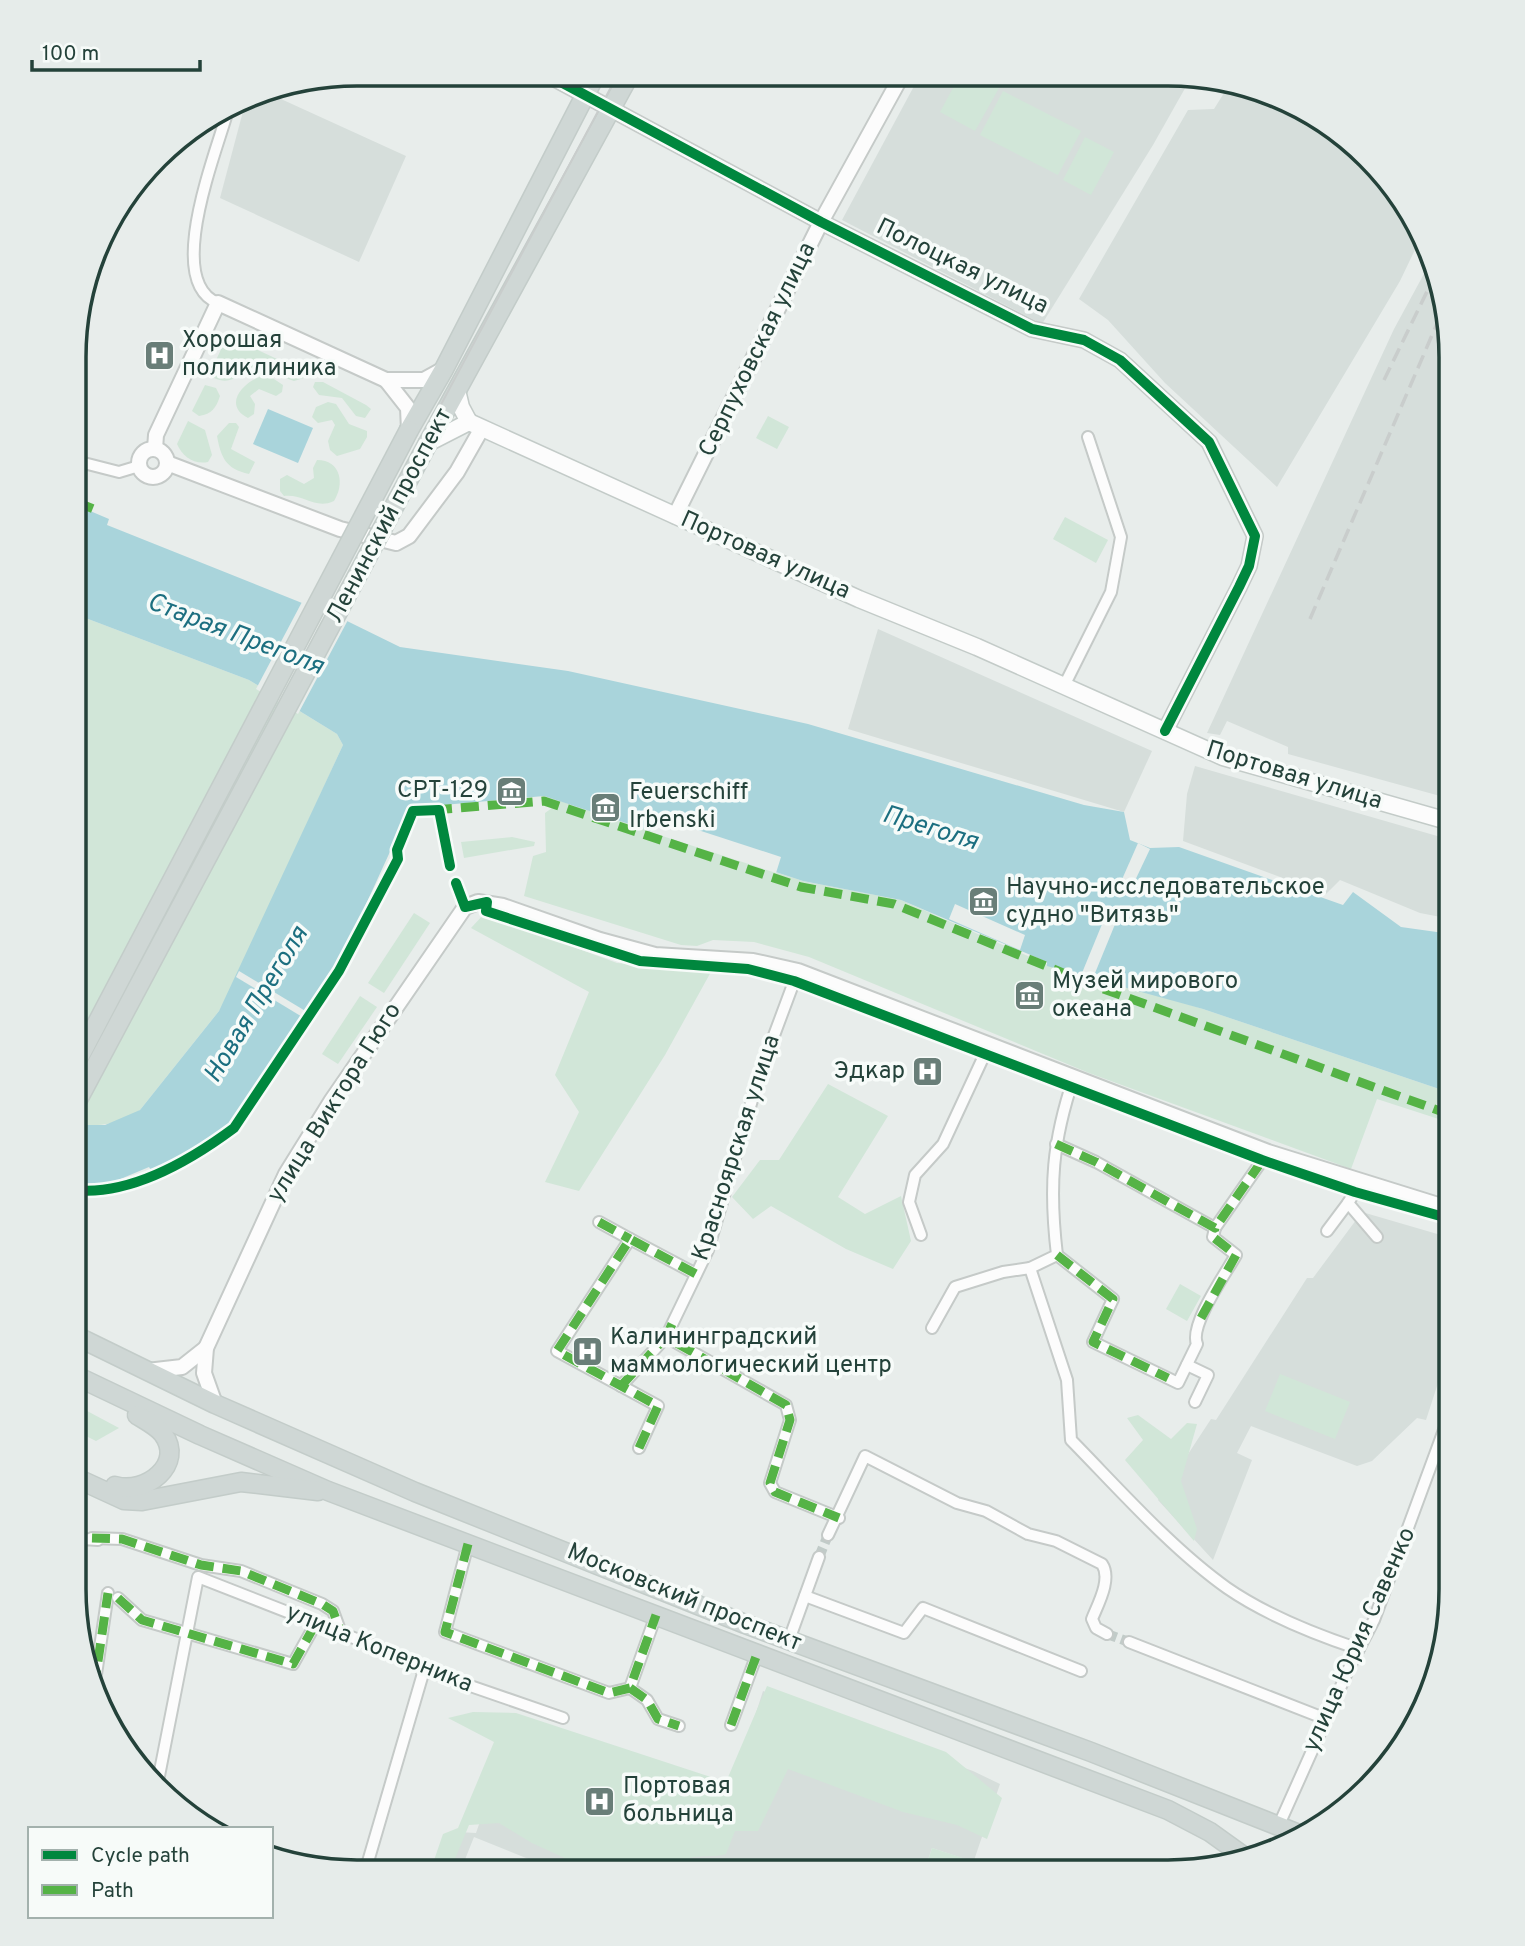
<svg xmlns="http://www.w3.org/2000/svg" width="1525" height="1946" viewBox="0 0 1525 1946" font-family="Overpass,sans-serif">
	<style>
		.built { fill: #d6dedb }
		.green { fill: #d1e6d8 }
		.water { fill: #a9d4db }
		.pier { fill: #e8edeb }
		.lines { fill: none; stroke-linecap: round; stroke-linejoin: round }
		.minor-tunnel { stroke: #c1cbc8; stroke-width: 10; stroke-dasharray: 10 5; stroke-linecap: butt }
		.minor-casing { stroke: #c5cac8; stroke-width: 14 }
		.tertiary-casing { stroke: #c5cac8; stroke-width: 18 }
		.secondary-casing { stroke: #c3cbc8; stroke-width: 19 }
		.primary-casing { stroke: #c3ccc9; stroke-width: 21 }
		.minor { stroke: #fcfcfc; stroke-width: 10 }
		.tertiary { stroke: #fcfcfc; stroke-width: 14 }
		.secondary { stroke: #fcfcfc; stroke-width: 16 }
		.primary { stroke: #cfd7d5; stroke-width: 18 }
		.tram { stroke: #c9cdcc; stroke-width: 2 }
		.rail { stroke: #c9cdcc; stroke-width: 3.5; stroke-dasharray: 14 7; stroke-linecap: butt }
		.primary-bridge-casing { stroke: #c3ccc9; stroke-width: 21; stroke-linecap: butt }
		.primary-bridge { stroke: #cfd7d5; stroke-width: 18 }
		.quiet { stroke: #55b346; stroke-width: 9; stroke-dasharray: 18 9; stroke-linecap: butt }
		.cycleway-casing { stroke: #f7fbf9; stroke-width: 15 }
		.cycleway { stroke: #00873e; stroke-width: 10 }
		.labels { text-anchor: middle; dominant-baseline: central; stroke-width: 7; stroke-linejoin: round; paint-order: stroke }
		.street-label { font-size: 24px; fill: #24423a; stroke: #f7fbf9 }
		.poi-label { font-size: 24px; fill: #24423a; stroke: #f7fbf9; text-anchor: start }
		.water-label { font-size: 26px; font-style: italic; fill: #1c6f80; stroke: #f7fbf9 }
		.rim { fill: none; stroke: #24423a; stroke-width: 3.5 }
	</style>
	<rect width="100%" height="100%" fill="#e8edeb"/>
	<!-- built -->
	<g class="built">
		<path d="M920 75 1189 76 1188 83 1153 145 1042 324 842 220Z"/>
		<path d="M1229 85 1326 121 1414 215 1422 235 1400 281 1277 487 1165 383 1108 320 1079 299 1188 110 1214 109Z"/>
		<path d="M270 94 406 156 359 262 220 198 246 100 255 95Z"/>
		<path d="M1432 259 1442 284 1451 356V799L1288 754V747L1227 721 1220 735 1207 733 1394 329Z"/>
		<path d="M878 629 1152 751 1124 812 848 729Z"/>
		<path d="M1195 766 1451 840V919L1420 913 1340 880 1326 894 1183 841 1187 794Z"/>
		<path d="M1362 1212 1451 1238V1343L1426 1420 1417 1418 1372 1461 1357 1466 1251 1426 1237 1453 1252 1460 1213 1560 1158 1500 1211 1419 1216 1420 1307 1278H1313Z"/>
		<path d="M763 1691 875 1737 973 1771 1000 1784 970 1872H962L965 1859 932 1848 924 1872H561L474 1837 460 1872H444L458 1832 476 1833 482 1816 732 1788Z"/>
	</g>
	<!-- green -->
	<g class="green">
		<path d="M960 75H974L999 88 975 131 940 112Z"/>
		<path d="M1003 91 1081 131 1058 175 980 135Z"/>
		<path d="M1085 137 1114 152 1091 195 1063 180Z"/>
		<path d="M236 340 307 373V377L294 381 253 367C238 374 232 386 214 378L211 371 223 345Z"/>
		<path d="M268 375 283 385 282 392 276 396 259 389 250 396 255 404 254 414 248 418C220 404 247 377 268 375Z"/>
		<path d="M315 382H323L366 405 371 409 365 418 356 416 342 398 319 395 313 387Z"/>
		<path d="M205 385 216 388 220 396C216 408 212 414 199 416L192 411Z"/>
		<path d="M328 402 336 404 349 424 367 431V437L360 449 337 456 330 450 328 441 335 425 332 420 318 423 312 417 316 407Z"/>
		<path d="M768 416 789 427 777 449 756 438Z"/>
		<path d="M188 421 205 430 212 455 208 462C194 465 182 456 177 444Z"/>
		<path d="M229 423H236L239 427 231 449 255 462 249 474C226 469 221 458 217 436Z"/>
		<path d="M317 460C341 460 345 484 334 501 315 510 305 494 284 496L280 491V479L287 475 304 484 314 478 313 468Z"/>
		<path d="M1065 517 1108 540 1096 563 1053 539Z"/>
		<path d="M75 614 249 680 337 734 343 745 232 987 219 1011 140 1110C120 1124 99 1127 74 1125Z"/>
		<path d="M554 799 803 881 901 900 1057 969 1114 982 1203 1009 1451 1093V1123L1377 1099 1351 1169 1089 1073 809 957 754 942 713 940 697 946 681 945 524 896 533 856 546 852 545 813 552 808Z"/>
		<path d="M512 837 535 842 534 846 464 858 461 842Z"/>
		<path d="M414 913 430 923 384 993 368 983Z"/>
		<path d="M484 914 617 963 712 970 665 1055 579 1191 545 1182 579 1112 555 1075 589 992 471 928Z"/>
		<path d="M360 996 377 1007 338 1064 322 1054Z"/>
		<path d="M828 1084 888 1116 838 1197 865 1214 901 1196 911 1241 893 1269 846 1249 771 1206 753 1219 732 1197 760 1160H779Z"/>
		<path d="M1180 1284 1201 1296 1187 1321 1166 1309Z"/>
		<path d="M1280 1374 1350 1402 1335 1439 1265 1411Z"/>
		<path d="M74 1404 119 1428 96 1441 74 1430Z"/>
		<path d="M1138 1415 1171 1439 1187 1423 1197 1424 1181 1481 1197 1529 1194 1541 1125 1460 1143 1440 1127 1418Z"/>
		<path d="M767 1686 946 1752 1002 1798 987 1839 957 1825 903 1812 788 1769 758 1831H735L726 1854C707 1860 686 1849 675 1872H595L532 1843 499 1823 469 1825 450 1871 431 1869 443 1834 458 1828 494 1742 448 1718 473 1712 516 1713 726 1782Z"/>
		<path d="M932 1848 966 1859 962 1872H924Z"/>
	</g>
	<!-- water -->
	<g class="water">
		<path d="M268 409 313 428 298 463 253 444Z"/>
		<path d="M76 505 109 519 107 525 347 621 400 647 568 671 808 724 1084 805 1124 812 1130 840 1150 848 1179 847 1343 905 1353 892 1401 927 1451 934V1093L1203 1009 1047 966V962L901 900 803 881 544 796 410 808 340 961 229 1125 206 1143 151 1170 149 1167 111 1183 74 1184V1125H105L140 1110 219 1011 343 745 337 734 249 680 75 614Z"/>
	</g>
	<!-- pier -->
	<g class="pier">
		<path d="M303 600 349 618 298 714 256 689Z"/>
		<path d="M655 816 781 857 776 873 650 832Z"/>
		<path d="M1138 843 1150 849 1131 889 1120 884Z"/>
		<path d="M955 904 1025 935 1020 950 949 919Z"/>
		<path d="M1107 912 1118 917 1093 978 1082 973Z"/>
		<path d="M239 971 307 1012 304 1018 236 977Z"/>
	</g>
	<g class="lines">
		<!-- minor-tunnel -->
		<g class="minor-tunnel">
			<path d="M819 1557 828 1535"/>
			<path d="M1107 1634 1129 1642"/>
		</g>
		<defs>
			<g id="minor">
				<path d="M218 303C163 282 217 151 228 110"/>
				<path d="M76 461 119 472 139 466"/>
				<path d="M1064 686 1111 592 1121 537 1088 437"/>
				<path d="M798 971 760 1073 708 1250 666 1337 786 1405 790 1420 770 1483 775 1492 839 1518"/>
				<path d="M1056 1144 1096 1162 1215 1228 1268 1152"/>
				<path d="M1361 1182 1348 1203 1377 1237"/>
				<path d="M599 1222 630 1239"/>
				<path d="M1327 1231 1348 1203"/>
				<path d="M921 1235 909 1202 915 1175 943 1144 989 1045"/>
				<path d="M1057 1255 1113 1299 1093 1342 1178 1383 1197 1344C1189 1325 1226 1273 1236 1255L1213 1237 1215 1228"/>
				<path d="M1030 1268 1067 1380 1071 1440C1119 1489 1172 1549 1227 1588 1266 1615 1314 1634 1359 1649"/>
				<path d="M932 1328 955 1287 1003 1272 1030 1268 1057 1255C1049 1187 1052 1142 1074 1077"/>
				<path d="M1187 1365 1208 1375 1195 1402"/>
				<path d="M621 1386 666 1337"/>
				<path d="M639 1448 658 1406 557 1351 630 1239 696 1274"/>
				<path d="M828 1535 865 1456 957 1503 986 1511 1028 1534 1056 1541 1102 1564C1112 1579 1098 1604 1092 1619L1096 1628 1107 1634"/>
				<path d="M92 1538 122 1539 201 1565 241 1571 322 1604 333 1611 341 1633"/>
				<path d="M468 1544 445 1632 609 1693 630 1688 656 1615"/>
				<path d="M74 1553 83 1539 98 1540"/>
				<path d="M805 1596 904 1633 923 1608 1081 1671"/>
				<path d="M118 1598 142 1620 293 1664 316 1623"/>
				<path d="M789 1640 819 1557"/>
				<path d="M1129 1642 1326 1719"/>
				<path d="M94 1688 108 1593"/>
				<path d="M630 1688 647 1700 658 1719 679 1726"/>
				<path d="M731 1725 757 1654"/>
				<path d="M158 1781 198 1577 382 1649 424 1670 563 1718"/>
				<path d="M1278 1827 1350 1666 1374 1620 1451 1411"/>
				<path d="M365 1872 424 1670"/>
			</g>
			<g id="tertiary">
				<path d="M546 74 821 222 1032 329 1084 340 1120 360 1209 442 1255 536 1249 566 1239 587 1165 731"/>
				<path d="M386 380 408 408 409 430"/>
				<path d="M155 449 156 435 218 303 386 380H424L444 369"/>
				<circle cx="153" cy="463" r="14"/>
				<path d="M167 463 340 529 396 543 409 536 457 472 482 428"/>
				<path d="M675 516 821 222 902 75"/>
				<path d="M147 1371 182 1367 206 1348"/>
				<path d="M215 1404 204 1373 206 1348 286 1174 332 1100 465 907 478 902 503 906 600 940 655 955 753 961 798 971 1268 1152 1451 1209"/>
			</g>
			<g id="secondary">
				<path d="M457 390 461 407 469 422"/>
				<path d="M469 422 859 599 977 647 1223 757 1451 822"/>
				<path d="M428 443 469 422"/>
			</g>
			<g id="primary">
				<path d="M409 430 444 369 596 74"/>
				<path d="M428 443 630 74"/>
				<path d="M74 1335 215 1404 415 1492 745 1624 1091 1752 1304 1836"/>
				<path d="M74 1375 200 1435 328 1491 1168 1810 1210 1832 1242 1855"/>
				<path d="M74 1477 124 1500 142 1501 241 1482 318 1491"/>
				<path d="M115 1486C146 1495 185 1464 163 1434 157 1426 145 1420 137 1415"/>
			</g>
		</defs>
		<!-- minor casing -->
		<use href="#minor" class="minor-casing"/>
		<!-- tertiary casing -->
		<use href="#tertiary" class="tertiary-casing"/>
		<!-- secondary casing -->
		<use href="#secondary" class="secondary-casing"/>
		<!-- primary casing -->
		<use href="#primary" class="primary-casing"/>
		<!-- minor -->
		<use href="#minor" class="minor"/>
		<!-- tertiary -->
		<use href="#tertiary" class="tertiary"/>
		<!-- secondary -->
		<use href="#secondary" class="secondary"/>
		<!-- primary -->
		<use href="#primary" class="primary"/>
		<!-- tram -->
		<path class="tram" d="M74 1090 618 74"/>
		<!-- rail -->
		<g class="rail">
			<path d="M1384 380 1437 271"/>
			<path d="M1310 619 1445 305"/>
		</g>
		<defs>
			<g id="primary-bridge">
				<path d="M75 1065 409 430"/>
				<path d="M74 1107 428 443"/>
			</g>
		</defs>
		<!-- primary-bridge casing -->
		<use href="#primary-bridge" class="primary-bridge-casing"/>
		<!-- primary-bridge -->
		<use href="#primary-bridge" class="primary-bridge"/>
		<!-- quiet -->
		<g class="quiet">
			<path d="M76 502 101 512"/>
			<path d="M434 810 544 801 801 887 894 904 1090 984 1451 1115"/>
			<path d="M1056 1144 1096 1162 1215 1228 1266 1155"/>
			<path d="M599 1222 630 1239"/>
			<path d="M1057 1255 1113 1299 1093 1342 1168 1378"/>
			<path d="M1201 1318 1236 1255 1213 1237 1215 1228"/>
			<path d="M672 1324 666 1337 786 1405 790 1420 770 1483 775 1492 839 1518"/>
			<path d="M621 1386 666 1337"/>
			<path d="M639 1448 658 1406 557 1351 630 1239 696 1274"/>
			<path d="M92 1538 122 1539 201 1565 241 1571 322 1604 333 1611 341 1633"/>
			<path d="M468 1544 445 1632 609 1693 630 1688 656 1615"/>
			<path d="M118 1598 142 1620 293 1664 316 1623"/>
			<path d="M94 1688 108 1593"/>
			<path d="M630 1688 647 1700 658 1719 679 1726"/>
			<path d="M731 1725 757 1654"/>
		</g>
		<defs>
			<g id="cycleway">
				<path d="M546 74 821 222 1032 329 1084 340 1120 360 1209 442 1255 536 1249 566 1239 587 1165 731"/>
				<path d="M456 883 465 907 487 902 486 911 640 961 748 969 794 981 1262 1160 1355 1192 1451 1219"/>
				<path d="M74 1190C130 1196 191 1160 234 1128L339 971 398 859 397 850 413 811 439 810 450 866"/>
			</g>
		</defs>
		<!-- cycleway casing -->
		<use href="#cycleway" class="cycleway-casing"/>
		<!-- cycleway -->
		<use href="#cycleway" class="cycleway"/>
	</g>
	<!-- icons -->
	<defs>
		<symbol id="hospital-square" viewBox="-11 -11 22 22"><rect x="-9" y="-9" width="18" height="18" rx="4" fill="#697e78" stroke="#f7fbf9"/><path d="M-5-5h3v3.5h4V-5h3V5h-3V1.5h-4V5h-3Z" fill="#fff"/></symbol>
		<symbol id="museum-square" viewBox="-11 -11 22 22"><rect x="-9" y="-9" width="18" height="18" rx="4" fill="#697e78" stroke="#f7fbf9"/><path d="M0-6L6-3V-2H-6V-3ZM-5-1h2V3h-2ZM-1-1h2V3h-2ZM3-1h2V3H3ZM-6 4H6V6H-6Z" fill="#fff"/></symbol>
	</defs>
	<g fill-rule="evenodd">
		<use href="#hospital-square" x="142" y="338" width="35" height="35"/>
		<use href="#museum-square" x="494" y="774" width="35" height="35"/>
		<use href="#museum-square" x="588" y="790" width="35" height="35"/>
		<use href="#museum-square" x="966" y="884" width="35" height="35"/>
		<use href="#museum-square" x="1012" y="978" width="35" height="35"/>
		<use href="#hospital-square" x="910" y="1054" width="35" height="35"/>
		<use href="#hospital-square" x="570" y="1334" width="35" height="35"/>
		<use href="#hospital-square" x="582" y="1784" width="35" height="35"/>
	</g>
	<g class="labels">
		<!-- street labels -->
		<g class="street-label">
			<text transform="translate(962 267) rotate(26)">Полоцкая улица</text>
			<text transform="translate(758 350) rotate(-64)">Серпуховская улица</text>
			<text transform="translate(390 516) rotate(-62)">Ленинский проспект</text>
			<text transform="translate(765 556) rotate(24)">Портовая улица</text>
			<text transform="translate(1294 776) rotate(17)">Портовая улица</text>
			<text transform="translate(335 1103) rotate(-58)">улица Виктора Гюго</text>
			<text transform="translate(737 1148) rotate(-72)">Красноярская улица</text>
			<text transform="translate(684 1598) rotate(22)">Московский проспект</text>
			<text transform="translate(1360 1640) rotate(-66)">улица Юрия Савенко</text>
			<text transform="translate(379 1649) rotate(22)">улица Коперника</text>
		</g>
		<!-- poi labels -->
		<g class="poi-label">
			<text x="182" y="341">Хорошая<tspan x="182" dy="28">поликлиника</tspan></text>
			<text x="488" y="791" text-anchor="end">СРТ-129</text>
			<text x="629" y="793">Feuerschiff<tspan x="629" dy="28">Irbenski</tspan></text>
			<text x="1006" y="888">Научно-исследовательское<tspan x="1006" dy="28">судно "Витязь"</tspan></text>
			<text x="1052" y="982">Музей мирового<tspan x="1052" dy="28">океана</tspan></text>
			<text x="905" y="1072" text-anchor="end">Эдкар</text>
			<text x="610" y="1338">Калининградский<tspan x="610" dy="28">маммологический центр</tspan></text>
			<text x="623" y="1787">Портовая<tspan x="623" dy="28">больница</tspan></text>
		</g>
		<!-- water labels -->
		<g class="water-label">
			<text transform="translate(235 635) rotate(21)">Старая Преголя</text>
			<text transform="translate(930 829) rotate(17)">Преголя</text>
			<text transform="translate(257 1005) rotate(-59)">Новая Преголя</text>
		</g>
	</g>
	<!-- crop -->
	<path d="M0 0H1525V1946H0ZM357 86H1168A271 271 0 0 1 1439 357V1589A271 271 0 0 1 1168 1860H357A271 271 0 0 1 86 1589V357A271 271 0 0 1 357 86Z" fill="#e6ecea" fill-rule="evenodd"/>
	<path class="rim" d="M357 86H1168A271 271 0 0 1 1439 357V1589A271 271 0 0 1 1168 1860H357A271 271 0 0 1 86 1589V357A271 271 0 0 1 357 86Z"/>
	<!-- legend -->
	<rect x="28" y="1827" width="245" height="91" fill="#f7fbf9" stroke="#a3b1ad" stroke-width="2"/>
	<rect x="42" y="1850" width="35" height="10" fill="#00873e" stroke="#a3b1ad" stroke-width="2"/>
	<text x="91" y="1862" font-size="21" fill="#24423a">Cycle path</text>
	<rect x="42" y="1885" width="35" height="10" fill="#55b346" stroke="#a3b1ad" stroke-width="2"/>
	<text x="91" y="1897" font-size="21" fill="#24423a">Path</text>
	<!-- scale -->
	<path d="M32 60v10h168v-10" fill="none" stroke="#24423a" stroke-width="3.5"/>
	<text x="42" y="60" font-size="21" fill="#24423a" stroke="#f7fbf9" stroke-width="5" paint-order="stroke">100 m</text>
</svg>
